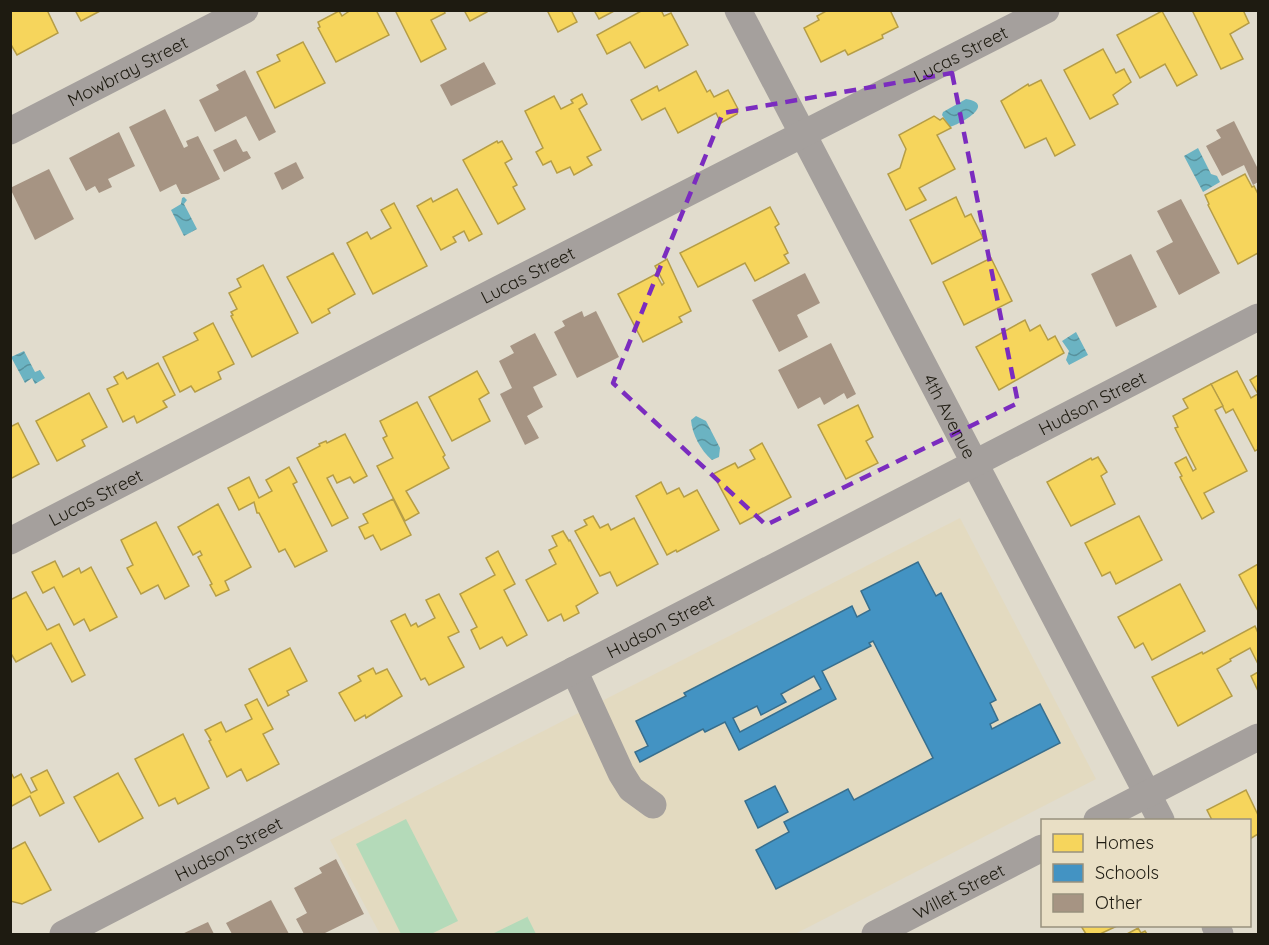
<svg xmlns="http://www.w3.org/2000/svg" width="1269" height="945" viewBox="0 0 1269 945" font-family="Quicksand,sans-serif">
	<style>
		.built { fill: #e3dac0 }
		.park { fill: #b4dab9 }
		.water { fill: url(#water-waves) }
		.homes { fill: #f6d55c; stroke: #b59d46; stroke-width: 1.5 }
		.schools { fill: #4393c3; stroke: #386f8e; stroke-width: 1.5; fill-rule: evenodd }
		.building { fill: #a69483 }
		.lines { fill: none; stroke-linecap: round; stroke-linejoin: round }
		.minor { stroke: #a5a09d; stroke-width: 27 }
		.marked { fill: none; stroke: #7b2cbf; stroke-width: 4.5; stroke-dasharray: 12 8; stroke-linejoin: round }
		.labels { text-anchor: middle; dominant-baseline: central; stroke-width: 6; stroke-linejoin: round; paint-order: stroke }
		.street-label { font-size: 18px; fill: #1e1b11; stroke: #e9dfc5 }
	</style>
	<defs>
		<pattern id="water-waves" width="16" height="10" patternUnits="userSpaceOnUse" patternTransform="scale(1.5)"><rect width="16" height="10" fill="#6bb3c2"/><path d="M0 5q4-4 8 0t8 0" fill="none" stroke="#57919c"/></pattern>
	</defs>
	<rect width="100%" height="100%" fill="#e1dccd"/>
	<!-- built -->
	<path class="built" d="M960 518 1096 779 795 934H380L330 840Z"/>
	<!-- park -->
	<g class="park">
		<path d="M406 819 458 921 431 934H401L356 844Z"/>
		<path d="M527 916 536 934H492L527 917Z"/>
	</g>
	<!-- water -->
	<g class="water">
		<path d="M966 99C996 104 962 123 950 127L942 115 943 112Z"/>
		<path d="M1198 148 1211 174 1217 176 1220 182 1203 192 1184 156Z"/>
		<path d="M184 197 187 200 184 204 197 229 184 236 171 210 181 204 182 198Z"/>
		<path d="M1076 332 1088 355 1069 365 1066 360 1069 351 1062 341Z"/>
		<path d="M24 351 35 372 40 370 45 378 35 384 32 378 25 383 11 357Z"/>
		<path d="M696 416 706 421 720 448 719 457 712 460C701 451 692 434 691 420Z"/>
	</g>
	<!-- homes -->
	<g class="homes">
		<path d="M10 10H47L58 33 17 55 10 43Z"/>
		<path d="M75 10H102L81 21Z"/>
		<path d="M351 10H376L389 35 336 62 318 28 320 27 318 22 339 11 342 16Z"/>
		<path d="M395 10H444L445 13 431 20 446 49 421 62Z"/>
		<path d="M464 10H487V12L470 21Z"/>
		<path d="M547 10H571L577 22 558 32Z"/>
		<path d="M594 10H616L599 19Z"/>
		<path d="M643 10H661L664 16 671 13 688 45 645 68 630 42 607 54 597 35Z"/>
		<path d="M828 10H890L898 27 882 35 883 38 848 55 845 50 821 62 804 28 819 20 817 16Z"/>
		<path d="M1192 10H1243L1249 23 1230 34 1243 59 1221 69Z"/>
		<path d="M1162 11 1197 75 1177 86 1165 64 1140 78 1117 35Z"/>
		<path d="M303 42 325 83 275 108 257 72 280 61 277 55Z"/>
		<path d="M1103 49 1116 73 1124 69 1131 82 1113 95 1118 104 1090 119 1064 70Z"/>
		<path d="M696 71 707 92 710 90 714 97 728 90 738 109 737 114 721 123 716 113 678 133 665 108 642 120 631 100 657 86 659 91Z"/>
		<path d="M1041 80 1075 145 1055 156 1046 138 1025 148 1001 101 1028 84 1029 86Z"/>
		<path d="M582 94 587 104 579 109 601 150 587 157 592 165 574 175 570 167 557 173 551 161 543 165 536 152 543 148 525 111 554 96 561 109 573 103 571 100Z"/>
		<path d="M934 116 940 120 943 118 951 128 937 135 955 169 919 188 926 200 906 210 888 174 900 168 906 149 899 135Z"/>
		<path d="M497 141 498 143 502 141 512 159 505 163 517 185 513 187 525 209 498 224 463 160Z"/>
		<path d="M1245 174 1252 187 1254 186 1258 194V253L1238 264 1208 205 1209 204 1205 195Z"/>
		<path d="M457 189 482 234 469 241 464 231 453 237 456 242 441 250 417 206 431 198 433 202Z"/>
		<path d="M956 197 965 217 971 214 983 238 932 264 910 220Z"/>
		<path d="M394 203 427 266 373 294 347 243 367 232 371 239 391 228 381 210Z"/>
		<path d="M770 207 779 224 775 227 788 253 784 255 789 263 755 281 745 263 698 287 680 253Z"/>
		<path d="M333 253 355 294 328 309 330 313 312 323 287 277Z"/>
		<path d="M991 258 1012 301 964 325 943 282Z"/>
		<path d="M667 259 691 311 679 317 682 322 643 342 618 294 656 274 662 285 664 283 655 266Z"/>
		<path d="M263 265 298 333 252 357 231 316 233 315 231 312 237 309 229 293 241 287 237 279Z"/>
		<path d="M1025 320 1030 331 1040 325 1048 340 1055 336 1064 353 999 390 976 347Z"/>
		<path d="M213 323 234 364 218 372 221 379 195 392 191 386 180 392 163 357 198 340 194 333Z"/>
		<path d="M158 363 175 395 163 401 167 407 137 423 134 416 123 422 107 389 118 384 114 377 123 372 127 379Z"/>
		<path d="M477 371 489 393 479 399 490 421 452 441 429 397Z"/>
		<path d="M1237 371 1251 398 1258 394 1250 380 1258 375V449L1255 451 1233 409 1226 413 1211 384Z"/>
		<path d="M1211 384 1223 406 1215 410 1247 471 1204 493 1214 512 1202 519 1180 477 1182 476 1175 463 1186 457 1193 471 1196 469 1175 428 1178 427 1173 416 1188 408 1183 399Z"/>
		<path d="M89 393 107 427 82 440 85 446 57 461 36 421Z"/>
		<path d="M417 402 445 455 443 457 449 468 406 491 419 513 405 521 377 466 393 458 383 438 387 436 380 421Z"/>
		<path d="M858 405 873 437 866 441 878 463 846 479 818 425Z"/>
		<path d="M18 423 39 464 10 479V427Z"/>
		<path d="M345 434 367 476 354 483 350 477 337 483 333 475 327 478 348 518 332 526 297 458 320 446 319 444 326 441 327 443Z"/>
		<path d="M762 443 791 497 740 524 713 474 735 463 738 468 755 459 750 450Z"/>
		<path d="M1098 457 1107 472 1101 476 1115 504 1071 526 1047 482 1091 458 1092 460Z"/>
		<path d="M289 467 297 482 293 484 327 551 295 567 285 549 279 552 259 513H257L254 502 239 510 228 488 249 477 259 498 272 491 266 480Z"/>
		<path d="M661 482 667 494 679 488 684 497 697 490 719 530 677 552 676 550 667 555 636 496Z"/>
		<path d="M393 499 411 535 381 550 373 535 365 539 359 527 368 523 363 514Z"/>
		<path d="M218 504 251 567 225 581 229 590 216 596 210 585 212 584 198 557 202 555 200 551 193 555 178 527Z"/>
		<path d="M593 516 600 528 608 524 611 530 634 518 658 564 617 586 610 572 600 576 575 531 587 525 584 520Z"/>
		<path d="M1139 516 1162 560 1116 584 1110 572 1102 576 1085 543Z"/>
		<path d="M156 522 189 586 165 599 158 585 141 594 127 568 133 565 121 540Z"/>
		<path d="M563 531 569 541 570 540 598 593 576 606 579 613 564 621 561 614 548 621 526 580 556 564 549 550 557 546 552 536Z"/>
		<path d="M498 551 515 584 504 590 527 635 507 646 502 637 480 649 471 630 477 627 460 594 495 575 486 558Z"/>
		<path d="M55 561 63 577 79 568 81 573 91 567 117 617 90 631 84 619 74 625 54 587 43 593 32 572Z"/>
		<path d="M1258 564V611L1239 575Z"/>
		<path d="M1180 584 1205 631 1152 660 1143 643 1135 648 1118 617Z"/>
		<path d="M26 592 47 630 59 624 85 675 72 682 51 643 16 662 10 652V600Z"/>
		<path d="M439 594 459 632 448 637 464 667 429 685 425 678 421 680 391 621 405 614 411 626 416 623 418 627 435 618 426 600Z"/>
		<path d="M1255 626 1258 633V664L1250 648 1230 659 1231 661 1217 669 1232 696 1178 726 1152 677 1202 652 1203 654Z"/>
		<path d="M290 648 307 681 287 691 289 695 268 706 249 669Z"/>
		<path d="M373 668 376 674 387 669 402 696 366 718 365 715 355 721 339 693 361 681 358 676Z"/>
		<path d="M1258 672V691L1251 676Z"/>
		<path d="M257 699 273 729 263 734 279 764 247 781 241 769 227 777 209 741 211 740 205 730 221 722 226 732 252 719 245 705Z"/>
		<path d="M183 734 209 788 178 804 175 798 159 806 135 759Z"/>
		<path d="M47 770 64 803 40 816 30 796 10 807V771L14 778 21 774 31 793 37 790 31 778Z"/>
		<path d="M118 773 143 818 99 842 74 797Z"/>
		<path d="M1246 790 1258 815V834L1250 839V820H1212L1207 810Z"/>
		<path d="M25 842 51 890 22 904 10 901V850Z"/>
		<path d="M1081 926H1117L1100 934H1086Z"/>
		<path d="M1138 928 1141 933 1145 931 1147 934H1127Z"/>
	</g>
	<!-- schools -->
	<g class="schools">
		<path d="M918 562 936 596 941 593 996 700 990 703 998 720 990 724 992 729 1040 704 1060 743 776 889 756 850 789 832 784 822 848 789 854 800 933 758 873 641 869 643 871 646 822 671 836 699 739 750 725 722 705 732 703 729 640 762 635 752 648 746 636 721 686 696 684 693 852 606 857 617 870 610 861 591ZM814 676 821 689 740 732 733 718 757 706 761 715 786 702 781 694Z"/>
		<path d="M775 786 788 812 758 828 745 801Z"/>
	</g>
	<!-- building -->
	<g class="building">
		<path d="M484 62 496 84 451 106 440 85Z"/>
		<path d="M245 70 276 132 259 141 246 116 215 132 199 100 219 90 216 85Z"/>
		<path d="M165 109 184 148 188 146 186 141 198 136 220 179 188 194H181L176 184 160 192 129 127Z"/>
		<path d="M1234 121 1258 169V182L1253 185 1244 165 1222 176 1206 146 1221 138 1216 130Z"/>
		<path d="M119 132 135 166 108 179 112 187 99 193 95 186 86 191 69 158Z"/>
		<path d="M236 139 243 152 247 151 251 158 224 172 213 150Z"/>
		<path d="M296 162 304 178 282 190 274 173Z"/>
		<path d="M49 169 74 219 35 240 10 188Z"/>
		<path d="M1181 199 1220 273 1179 295 1156 251 1173 242 1157 211Z"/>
		<path d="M1131 254 1157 307 1116 327 1091 274Z"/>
		<path d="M805 273 820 303 797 315 808 337 779 352 752 300Z"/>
		<path d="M582 311 584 317 596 311 619 357 577 378 554 332 565 326 562 321Z"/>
		<path d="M535 333 557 375 533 387 543 407 527 416 539 438 525 445 500 394 512 388 499 361 514 353 510 346Z"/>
		<path d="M831 343 856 394 847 399 844 393 824 405 820 397 798 409 778 370Z"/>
		<path d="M336 859 364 914 323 934H304L296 919 307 913 294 888 322 873 319 868Z"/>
		<path d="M271 900 289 934H232L226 923Z"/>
		<path d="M208 922 214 934H182Z"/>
	</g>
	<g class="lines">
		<!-- minor -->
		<g class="minor">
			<path id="s1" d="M738 10 1161 820"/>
			<path id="s2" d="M10 131 245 10"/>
			<path id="s3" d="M10 541 413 333 1046 10"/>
			<path d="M574 670 621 773 631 789 653 805"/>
			<path d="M1097 820 1258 737"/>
			<path d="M1215 926 1220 934"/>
			<path id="s4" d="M63 934 1258 317"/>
			<path id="s5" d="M875 934 1042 848"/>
		</g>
	</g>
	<!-- marked area -->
	<path class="marked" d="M952 73 1018 403 766 525 613 383 723 113Z"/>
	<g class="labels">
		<!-- street labels -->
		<g class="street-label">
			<text stroke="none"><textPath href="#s3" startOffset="1068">Lucas Street</textPath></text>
			<text stroke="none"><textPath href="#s2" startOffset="132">Mowbray Street</textPath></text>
			<text stroke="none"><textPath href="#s3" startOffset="582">Lucas Street</textPath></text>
			<text stroke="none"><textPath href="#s4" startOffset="1158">Hudson Street</textPath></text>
			<text stroke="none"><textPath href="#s1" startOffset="458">4th Avenue</textPath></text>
			<text stroke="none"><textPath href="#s3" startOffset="96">Lucas Street</textPath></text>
			<text stroke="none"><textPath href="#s4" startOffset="672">Hudson Street</textPath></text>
			<text stroke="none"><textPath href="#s4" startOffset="186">Hudson Street</textPath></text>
			<text stroke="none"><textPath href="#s5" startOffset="94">Willet Street</textPath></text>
		</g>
	</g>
	<!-- border -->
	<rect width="1269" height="945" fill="none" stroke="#1e1b11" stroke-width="24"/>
	<!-- legend -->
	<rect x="1041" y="819" width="210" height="108" fill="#e9dfc5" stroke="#98917d" stroke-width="1.5"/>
	<rect x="1053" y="834" width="30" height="18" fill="#f6d55c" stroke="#98917d" stroke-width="1.5"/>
	<text x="1095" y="849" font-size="18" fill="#1e1b11">Homes</text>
	<rect x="1053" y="864" width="30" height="18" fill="#4393c3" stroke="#98917d" stroke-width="1.5"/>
	<text x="1095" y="879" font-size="18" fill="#1e1b11">Schools</text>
	<rect x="1053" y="894" width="30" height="18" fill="#a69483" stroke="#98917d" stroke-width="1.5"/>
	<text x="1095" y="909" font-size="18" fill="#1e1b11">Other</text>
</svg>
